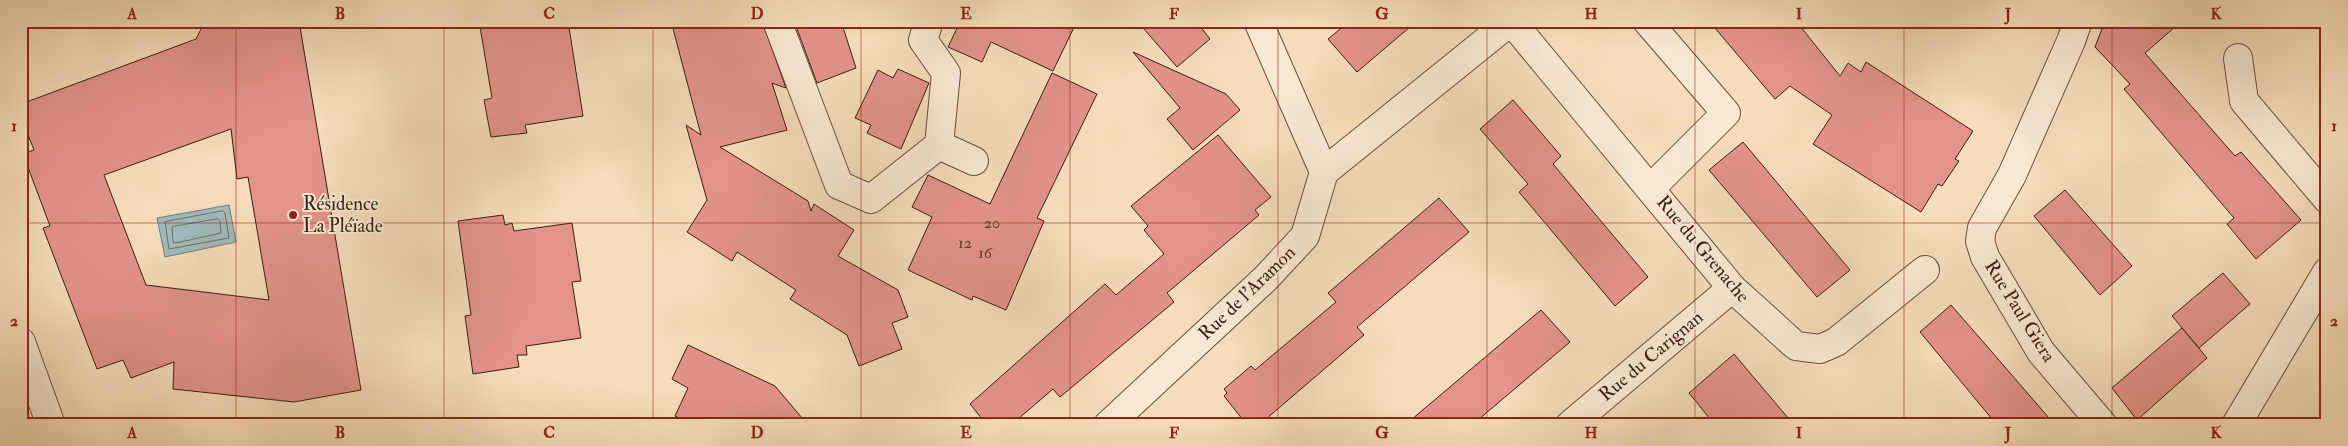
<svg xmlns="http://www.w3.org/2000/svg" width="2348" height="446" viewBox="0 0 2348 446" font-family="'IM FELL Double Pica',serif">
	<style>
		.water { fill: #a1b9bb; stroke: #777b77 }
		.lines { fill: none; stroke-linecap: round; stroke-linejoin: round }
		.shore { stroke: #6d6c66; stroke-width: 1 }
		.building { fill: #e3938a; stroke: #391e12; fill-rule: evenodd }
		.street-casing { stroke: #684e3c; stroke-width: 30 }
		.street { stroke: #f8e8d2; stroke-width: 28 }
		.grid { fill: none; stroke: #8f2418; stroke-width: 1; stroke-opacity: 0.55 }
		.poi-dot { fill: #8f2418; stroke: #f8e8d2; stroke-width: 2 }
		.labels { text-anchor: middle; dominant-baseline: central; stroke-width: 4; stroke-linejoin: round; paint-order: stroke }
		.number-label { font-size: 16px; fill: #643b30 }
		.poi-label { font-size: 19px; fill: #391e12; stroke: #f8e8d2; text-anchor: start }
		.street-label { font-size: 19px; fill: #391e12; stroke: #f8e8d2 }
		.neatline { fill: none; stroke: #8f2418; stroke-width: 2 }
		.grid-label { font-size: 16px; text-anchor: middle; font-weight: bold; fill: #8f2418 }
	</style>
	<rect width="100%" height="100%" fill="#f5dcba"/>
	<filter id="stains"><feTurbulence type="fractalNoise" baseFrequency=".004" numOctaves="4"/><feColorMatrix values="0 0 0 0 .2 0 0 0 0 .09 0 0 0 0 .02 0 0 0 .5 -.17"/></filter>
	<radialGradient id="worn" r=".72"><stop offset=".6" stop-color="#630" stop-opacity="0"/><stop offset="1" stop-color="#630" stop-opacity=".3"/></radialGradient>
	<!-- water -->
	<path class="water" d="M229 205 236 242 165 257 157 218Z"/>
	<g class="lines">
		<!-- shore -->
		<g class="shore">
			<path d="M223 211 225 213 229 238 169 249 165 222Z"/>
			<path d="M218 219 220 221 221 233 176 243 173 242 172 227Z"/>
		</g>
	</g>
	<!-- building -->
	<g class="building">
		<path d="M212 21H299L361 390 294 402 173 389 174 362 131 378 123 360 97 369 43 228 50 226 23 154 34 150 21 117V104L196 39 202 27ZM231 129 237 179 248 177 269 300 146 285 104 175Z"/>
		<path d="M479 21H568L583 116 525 125 527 133 491 137 484 100 492 98Z"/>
		<path d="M671 21H762L786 88 772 83 787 130 720 147 808 201 811 211 814 204 854 230 838 256 898 290 908 317 892 323 902 349 859 366 847 335 790 299 796 290 737 252 732 261 687 232 707 200 686 125 701 135Z"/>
		<path d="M794 21H841L856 68 817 83Z"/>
		<path d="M948 21H1077L1053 71 991 42 982 62 948 47 958 26Z"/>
		<path d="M1137 21H1196L1210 39 1177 67Z"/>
		<path d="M1350 21H1417L1357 72 1328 39Z"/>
		<path d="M1709 21H1796L1840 76 1848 63 1861 72 1866 62 1973 131 1955 159 1959 161 1942 186 1938 184 1921 212 1813 144 1832 115 1790 86 1775 99Z"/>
		<path d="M2105 21H2182L2145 53 2235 156 2241 152 2301 220 2256 259 2227 224 2234 218 2124 89 2130 84 2095 47Z"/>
		<path d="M1133 52 1226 94 1240 110 1193 150 1167 119 1180 108Z"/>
		<path d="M898 69 929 83 901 149 867 133 871 125 855 118 878 70 893 78Z"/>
		<path d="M1052 73 1097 94 1037 218 1044 221 1006 310 973 296 972 300 908 270 932 217 912 207 928 175 990 204Z"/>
		<path d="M1513 100 1561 156 1553 164 1648 277 1615 306 1519 192 1528 184 1480 129Z"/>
		<path d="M1218 135 1271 197 1255 210 1259 215 1167 293 1174 302 1060 397 1053 389 1011 425H987L970 404 1105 284 1116 295 1164 254 1144 230 1148 226 1131 206Z"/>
		<path d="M1743 142 1850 270 1817 297 1709 170Z"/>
		<path d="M2065 190 2132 266 2100 295 2034 216Z"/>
		<path d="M1439 198 1469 232 1357 327 1364 335 1259 425H1247L1224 396 1227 393 1224 389 1251 366 1255 370 1336 302 1328 293Z"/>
		<path d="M503 215 505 225 512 223 514 231 572 223 581 281 572 282 581 338 526 346 527 355H517L519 367 473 374 465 316 471 315 458 221Z"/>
		<path d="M2223 273 2250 304 2199 348 2172 316Z"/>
		<path d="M1951 305 1985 344 2055 425H1997L1920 332Z"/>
		<path d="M1541 310 1570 342 1472 425H1405Z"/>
		<path d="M2182 328 2207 358 2137 420 2112 388Z"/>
		<path d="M688 345 775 386 808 425H693L675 416 688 388 672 379Z"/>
		<path d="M1734 354 1794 425H1715L1689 393Z"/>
	</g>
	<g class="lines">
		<defs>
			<g id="street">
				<path d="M777 21 839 185 871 199 939 145 946 73 923 40 929 21"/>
				<path d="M1511 21 1732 288 1796 346 1820 349 1836 342 1925 270"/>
				<path d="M1647 21 1726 113 1651 188"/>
				<path d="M2078 21 2071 41 2012 175 1982 228 1980 241 1985 257 2041 352 2103 425"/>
				<path d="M2238 58 2244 101 2327 199"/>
				<path d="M939 145 974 161"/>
				<path d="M1324 172 1511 21"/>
				<path d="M21 342 51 425"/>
				<path d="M1108 425 1266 278 1305 236 1324 172 1258 21"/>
				<path d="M1570 425 1732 288"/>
				<path d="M2236 425 2327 272"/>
			</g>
		</defs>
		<!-- street casing -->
		<use href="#street" class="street-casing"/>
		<!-- street -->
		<use href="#street" class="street"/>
	</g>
	<!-- grid -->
	<path class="grid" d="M236 21V425M444 21V425M653 21V425M861 21V425M1070 21V425M1278 21V425M1487 21V425M1695 21V425M1904 21V425M2112 21V425M21 223H2327"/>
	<!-- markers -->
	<circle class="poi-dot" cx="293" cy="215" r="5"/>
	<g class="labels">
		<!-- number labels -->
		<g class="number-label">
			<text x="992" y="223">20</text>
			<text x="965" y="243">12</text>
			<text x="985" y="253">16</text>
		</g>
		<!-- poi labels -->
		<g class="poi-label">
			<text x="303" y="204">Résidence<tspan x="303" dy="22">La Pléïade</tspan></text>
		</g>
		<!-- street labels -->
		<g class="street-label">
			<text transform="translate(1703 249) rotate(50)">Rue du Grenache</text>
			<text transform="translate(1247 293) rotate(-44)">Rue de l'Aramon</text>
			<text transform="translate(2020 311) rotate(58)">Rue Paul Giera</text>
			<text transform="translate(1651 356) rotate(-40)">Rue du Carignan</text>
		</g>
	</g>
	<!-- margin -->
	<rect width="2348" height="446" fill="none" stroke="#f5dcba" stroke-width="55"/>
	<rect x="28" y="28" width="2292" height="390" class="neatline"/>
	<g class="grid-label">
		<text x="132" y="19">A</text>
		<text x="340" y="19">B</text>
		<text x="549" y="19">C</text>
		<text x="757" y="19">D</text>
		<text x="966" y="19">E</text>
		<text x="1174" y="19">F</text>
		<text x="1382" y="19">G</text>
		<text x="1591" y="19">H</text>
		<text x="1799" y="19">I</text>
		<text x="2008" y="19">J</text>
		<text x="2216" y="19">K</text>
		<text x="14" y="131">1</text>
		<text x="2334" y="131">1</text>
		<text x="14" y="326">2</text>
		<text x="2334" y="326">2</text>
		<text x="132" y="438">A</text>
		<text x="340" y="438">B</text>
		<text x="549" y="438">C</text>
		<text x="757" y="438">D</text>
		<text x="966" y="438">E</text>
		<text x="1174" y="438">F</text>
		<text x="1382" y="438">G</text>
		<text x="1591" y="438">H</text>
		<text x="1799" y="438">I</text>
		<text x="2008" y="438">J</text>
		<text x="2216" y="438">K</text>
	</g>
	<rect width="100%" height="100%" filter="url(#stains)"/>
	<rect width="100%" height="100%" fill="url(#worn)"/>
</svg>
